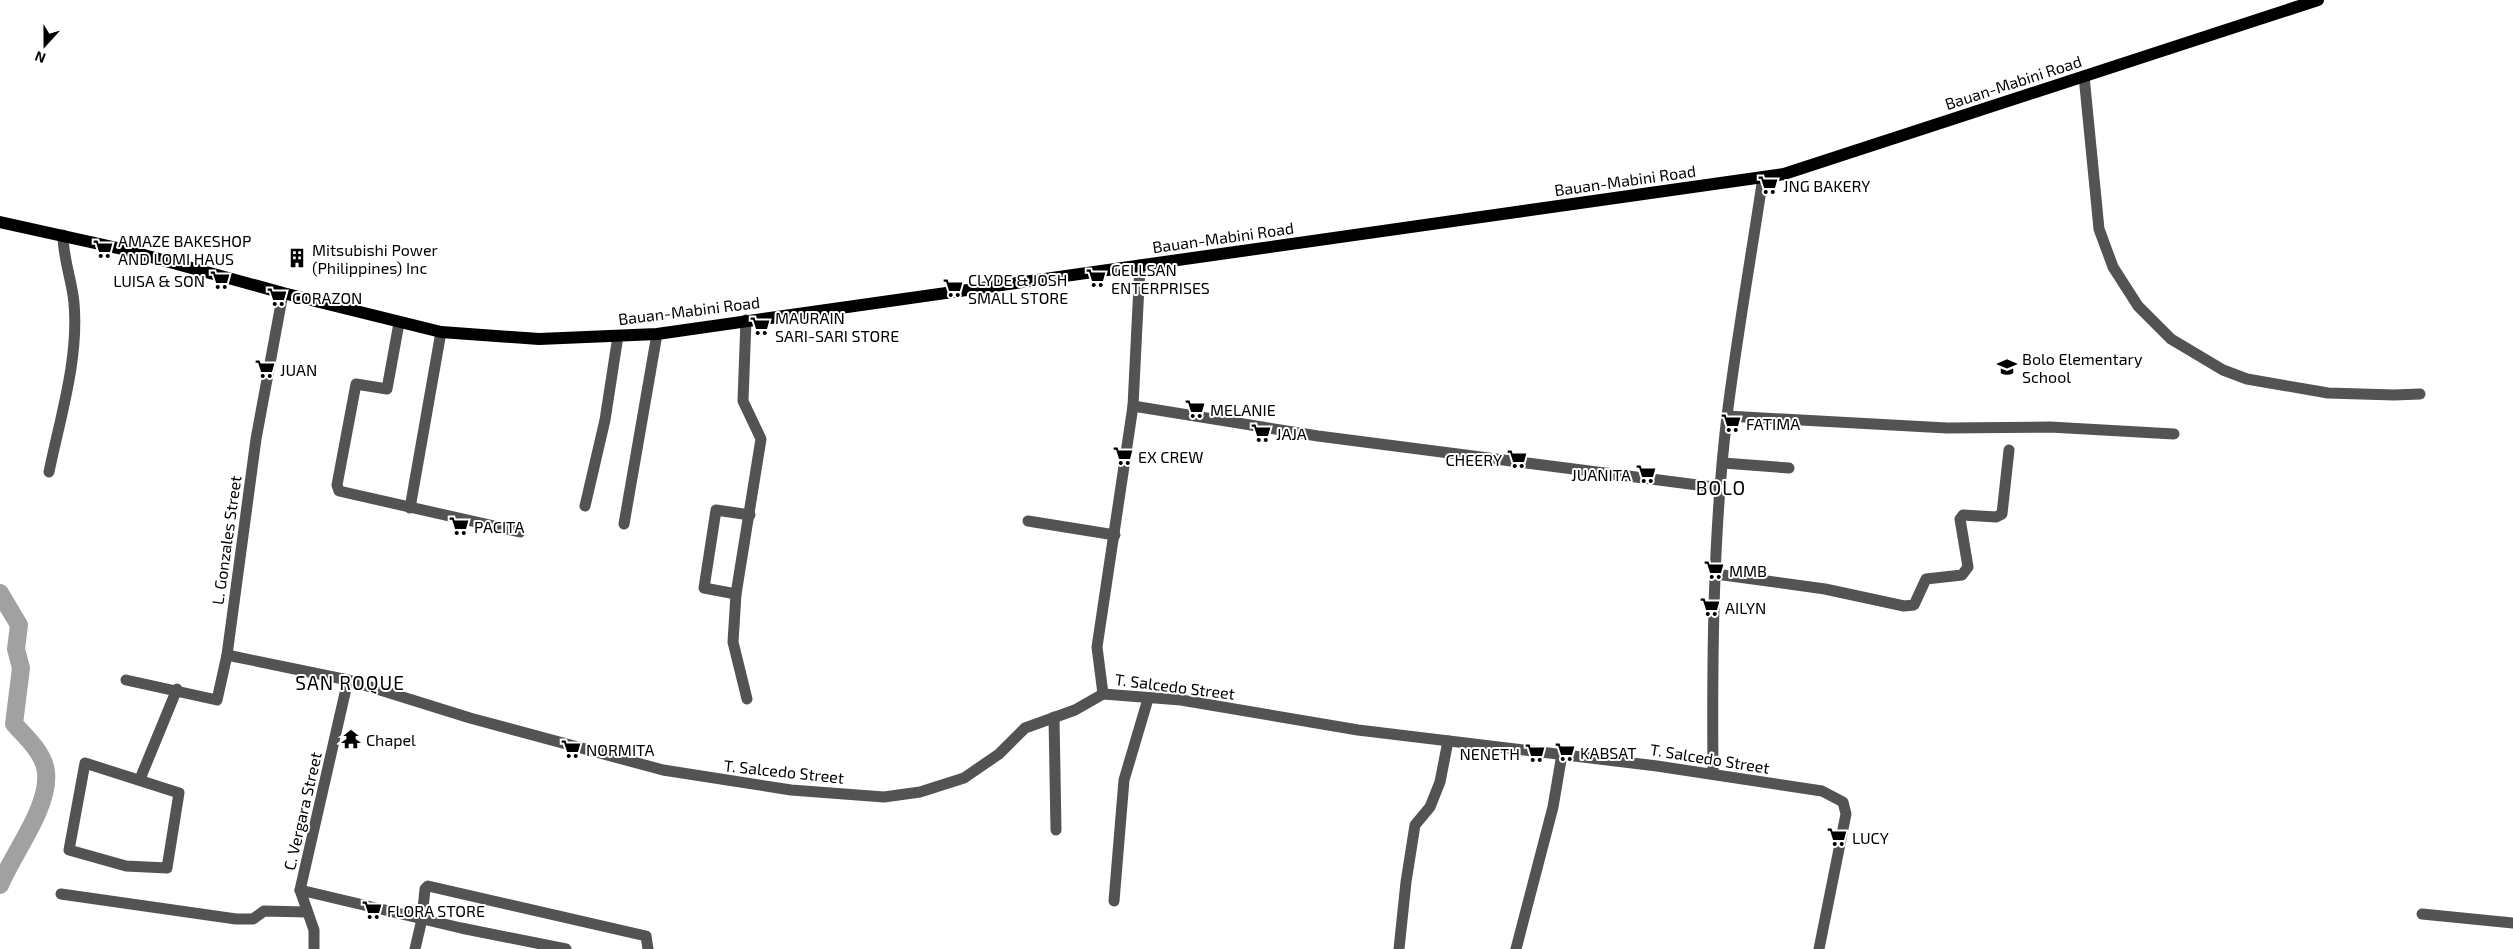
<svg xmlns="http://www.w3.org/2000/svg" width="2513" height="949" viewBox="0 0 2513 949" font-family="'Exo 2',sans-serif">
	<style>
		.lines { fill: none; stroke-linecap: round; stroke-linejoin: round }
		.river { stroke: #a1a1a1; stroke-width: 18 }
		.minor { stroke: #535353; stroke-width: 11 }
		.major { stroke: #000; stroke-width: 12 }
		.labels { text-anchor: middle; dominant-baseline: central; stroke-width: 4; stroke-linejoin: round; paint-order: stroke }
		.street-label { font-size: 16px; fill: #000; stroke: #fff }
		.poi-label { font-size: 16px; fill: #000; stroke: #fff; text-anchor: start }
		.quarter-label { font-size: 19px; letter-spacing: 1px; fill: #000; stroke: #fff }
	</style>
	<rect width="100%" height="100%" fill="#fff"/>
	<g class="lines">
		<!-- river -->
		<path class="river" d="M0 593 19 625 16 649 21 668 14 724C26 737 44 753 46 772 50 807 13 853 0 885"/>
		<!-- minor -->
		<g class="minor">
			<path d="M2084 76 2099 229 2113 267 2138 306 2171 339 2223 370 2247 379 2328 393 2394 395 2420 394"/>
			<path d="M746 320 743 401 761 439 736 594 733 642 747 699"/>
			<path d="M399 323 387 389 356 384 337 485 339 491 520 532"/>
			<path d="M1133 406 1318 436 1721 488"/>
			<path d="M1727 416 1947 428 2050 427 2174 434"/>
			<path d="M1723 463 1789 468"/>
			<path d="M49 472C60 418 79 359 74 303 72 280 63 259 63 235"/>
			<path d="M585 506 605 420 618 336"/>
			<path d="M410 508 441 332"/>
			<path d="M1028 521 1115 535"/>
			<path d="M624 524 657 334"/>
			<path d="M1716 574 1825 589 1904 606 1914 605 1926 579 1962 575 1968 567 1960 519 1963 515 1996 517 2002 514 2009 450"/>
			<path d="M736 594 704 588 716 510 750 515"/>
			<path d="M227 655 348 680 470 718 663 770 791 790 884 797 920 792 964 778 999 754 1025 728 1075 710 1103 694 1181 700 1358 730 1657 766 1822 791 1843 802 1846 814 1819 949"/>
			<path d="M126 680 217 700 227 655 256 439 283 293"/>
			<path d="M1103 694 1097 647 1133 406 1140 265"/>
			<path d="M1054 717 1056 830"/>
			<path d="M85 763 179 793 167 868 126 866 69 850Z"/>
			<path d="M1713 774C1712 656 1713 534 1727 416 1737 336 1751 257 1763 177"/>
			<path d="M140 779 177 689"/>
			<path d="M300 890 461 928 566 949"/>
			<path d="M61 894 236 919H253L264 911 307 912"/>
			<path d="M1114 901 1124 780 1148 699"/>
			<path d="M2422 914 2513 923"/>
			<path d="M314 949V930L300 890 348 680"/>
			<path d="M415 949 422 919 425 889 428 886 646 936 648 949"/>
			<path d="M1399 949 1406 882 1415 825 1430 807 1440 782 1448 741"/>
			<path d="M1516 949 1553 807 1562 754"/>
		</g>
		<!-- major -->
		<path class="major" d="M0 222 122 249 283 293 441 332 539 339 657 334 1784 174 2318 0"/>
	</g>
	<!-- icons -->
	<defs>
		<symbol id="supermarket-bare" viewBox="-9 -9 18 18"><path d="M-6-5.5h2.5l.6 2H6L4.5 2H-2.5L-4.4-4H-6ZM-1.5 3.2a1.3 1.3 0 1 0 .1 0ZM3 3.2a1.3 1.3 0 1 0 .1 0Z" fill="#000" stroke="#fff" stroke-width="2.5" paint-order="stroke"/></symbol>
		<symbol id="building-bare" viewBox="-9 -9 18 18"><path d="M-4-6H4V6H1V3H-1V6H-4ZM-2.5-4.3h1.7v1.8h-1.7ZM.8-4.3h1.7v1.8H.8ZM-2.5-1h1.7V.8h-1.7ZM.8-1h1.7V.8H.8Z" fill="#000" stroke="#fff" stroke-width="2.5" paint-order="stroke"/></symbol>
		<symbol id="school-bare" viewBox="-9 -9 18 18"><path d="M0-5L7-2L0 1L-7-2ZM-4 1L0 2.5L4 1V4Q0 6-4 4Z" fill="#000" stroke="#fff" stroke-width="2.5" paint-order="stroke"/></symbol>
		<symbol id="temple-bare" viewBox="-9 -9 18 18"><path d="M0-6L5-2H3V0L6.5 2.5H4V6H1.5V3h-3V6H-4V2.5H-6.5L-3 0V-2H-5Z" fill="#000" stroke="#fff" stroke-width="2.5" paint-order="stroke"/></symbol>
	</defs>
	<g fill-rule="evenodd">
		<use href="#supermarket-bare" x="1754" y="171" width="28" height="28"/>
		<use href="#supermarket-bare" x="89" y="235" width="28" height="28"/>
		<use href="#building-bare" x="283" y="244" width="28" height="28"/>
		<use href="#supermarket-bare" x="1082" y="264" width="28" height="28"/>
		<use href="#supermarket-bare" x="206" y="266" width="28" height="28"/>
		<use href="#supermarket-bare" x="939" y="274" width="28" height="28"/>
		<use href="#supermarket-bare" x="263" y="283" width="28" height="28"/>
		<use href="#supermarket-bare" x="746" y="312" width="28" height="28"/>
		<use href="#school-bare" x="1993" y="353" width="28" height="28"/>
		<use href="#supermarket-bare" x="251" y="355" width="28" height="28"/>
		<use href="#supermarket-bare" x="1181" y="395" width="28" height="28"/>
		<use href="#supermarket-bare" x="1717" y="409" width="28" height="28"/>
		<use href="#supermarket-bare" x="1247" y="419" width="28" height="28"/>
		<use href="#supermarket-bare" x="1109" y="442" width="28" height="28"/>
		<use href="#supermarket-bare" x="1503" y="445" width="28" height="28"/>
		<use href="#supermarket-bare" x="1632" y="460" width="28" height="28"/>
		<use href="#supermarket-bare" x="445" y="512" width="28" height="28"/>
		<use href="#supermarket-bare" x="1700" y="556" width="28" height="28"/>
		<use href="#supermarket-bare" x="1696" y="593" width="28" height="28"/>
		<use href="#temple-bare" x="337" y="725" width="28" height="28"/>
		<use href="#supermarket-bare" x="557" y="735" width="28" height="28"/>
		<use href="#supermarket-bare" x="1551" y="738" width="28" height="28"/>
		<use href="#supermarket-bare" x="1521" y="739" width="28" height="28"/>
		<use href="#supermarket-bare" x="1823" y="823" width="28" height="28"/>
		<use href="#supermarket-bare" x="358" y="896" width="28" height="28"/>
	</g>
	<g class="labels">
		<!-- street labels -->
		<g class="street-label">
			<text transform="translate(2013 82) rotate(-18)">Bauan-Mabini Road</text>
			<text transform="translate(1625 180) rotate(-8)">Bauan-Mabini Road</text>
			<text transform="translate(1223 237) rotate(-8)">Bauan-Mabini Road</text>
			<text transform="translate(689 310) rotate(-7)">Bauan-Mabini Road</text>
			<text transform="translate(226 540) rotate(-82)">L. Gonzales Street</text>
			<text transform="translate(1175 686) rotate(7)">T. Salcedo Street</text>
			<text transform="translate(1710 758) rotate(9)">T. Salcedo Street</text>
			<text transform="translate(784 771) rotate(6)">T. Salcedo Street</text>
			<text transform="translate(302 811) rotate(-77)">C. Vergara Street</text>
		</g>
		<!-- poi labels -->
		<g class="poi-label">
			<text x="1783" y="185">JNG BAKERY</text>
			<text x="118" y="240">AMAZE BAKESHOP<tspan x="118" dy="18">AND LOMI HAUS</tspan></text>
			<text x="312" y="249">Mitsubishi Power<tspan x="312" dy="18">(Philippines) Inc</tspan></text>
			<text x="1111" y="269">GELLSAN<tspan x="1111" dy="18">ENTERPRISES</tspan></text>
			<text x="968" y="279">CLYDE &amp; JOSH<tspan x="968" dy="18">SMALL STORE</tspan></text>
			<text x="205" y="280" text-anchor="end">LUISA &amp; SON</text>
			<text x="292" y="297">CORAZON</text>
			<text x="775" y="317">MAURAIN<tspan x="775" dy="18">SARI-SARI STORE</tspan></text>
			<text x="2022" y="358">Bolo Elementary<tspan x="2022" dy="18">School</tspan></text>
			<text x="280" y="369">JUAN</text>
			<text x="1210" y="409">MELANIE</text>
			<text x="1746" y="423">FATIMA</text>
			<text x="1276" y="433">JAJA</text>
			<text x="1138" y="456">EX CREW</text>
			<text x="1502" y="459" text-anchor="end">CHEERY</text>
			<text x="1631" y="474" text-anchor="end">JUANITA</text>
			<text x="474" y="526">PACITA</text>
			<text x="1729" y="570">MMB</text>
			<text x="1725" y="607">AILYN</text>
			<text x="366" y="739">Chapel</text>
			<text x="586" y="749">NORMITA</text>
			<text x="1580" y="752">KABSAT</text>
			<text x="1520" y="753" text-anchor="end">NENETH</text>
			<text x="1852" y="837">LUCY</text>
			<text x="387" y="910">FLORA STORE</text>
		</g>
		<!-- quarter labels -->
		<g class="quarter-label">
			<text x="1721" y="487">BOLO</text>
			<text x="350" y="682">SAN ROQUE</text>
		</g>
	</g>
	<!-- north arrow -->
	<g transform="translate(45 45) rotate(201)" stroke="#ffffff" stroke-width="4" paint-order="stroke">
	<path d="M0-4L9 19L0 12L-9 19Z" fill="#000000"/>
	<text y="-8" font-size="14" font-weight="bold" text-anchor="middle" fill="#000000">N</text>
	</g>
</svg>
